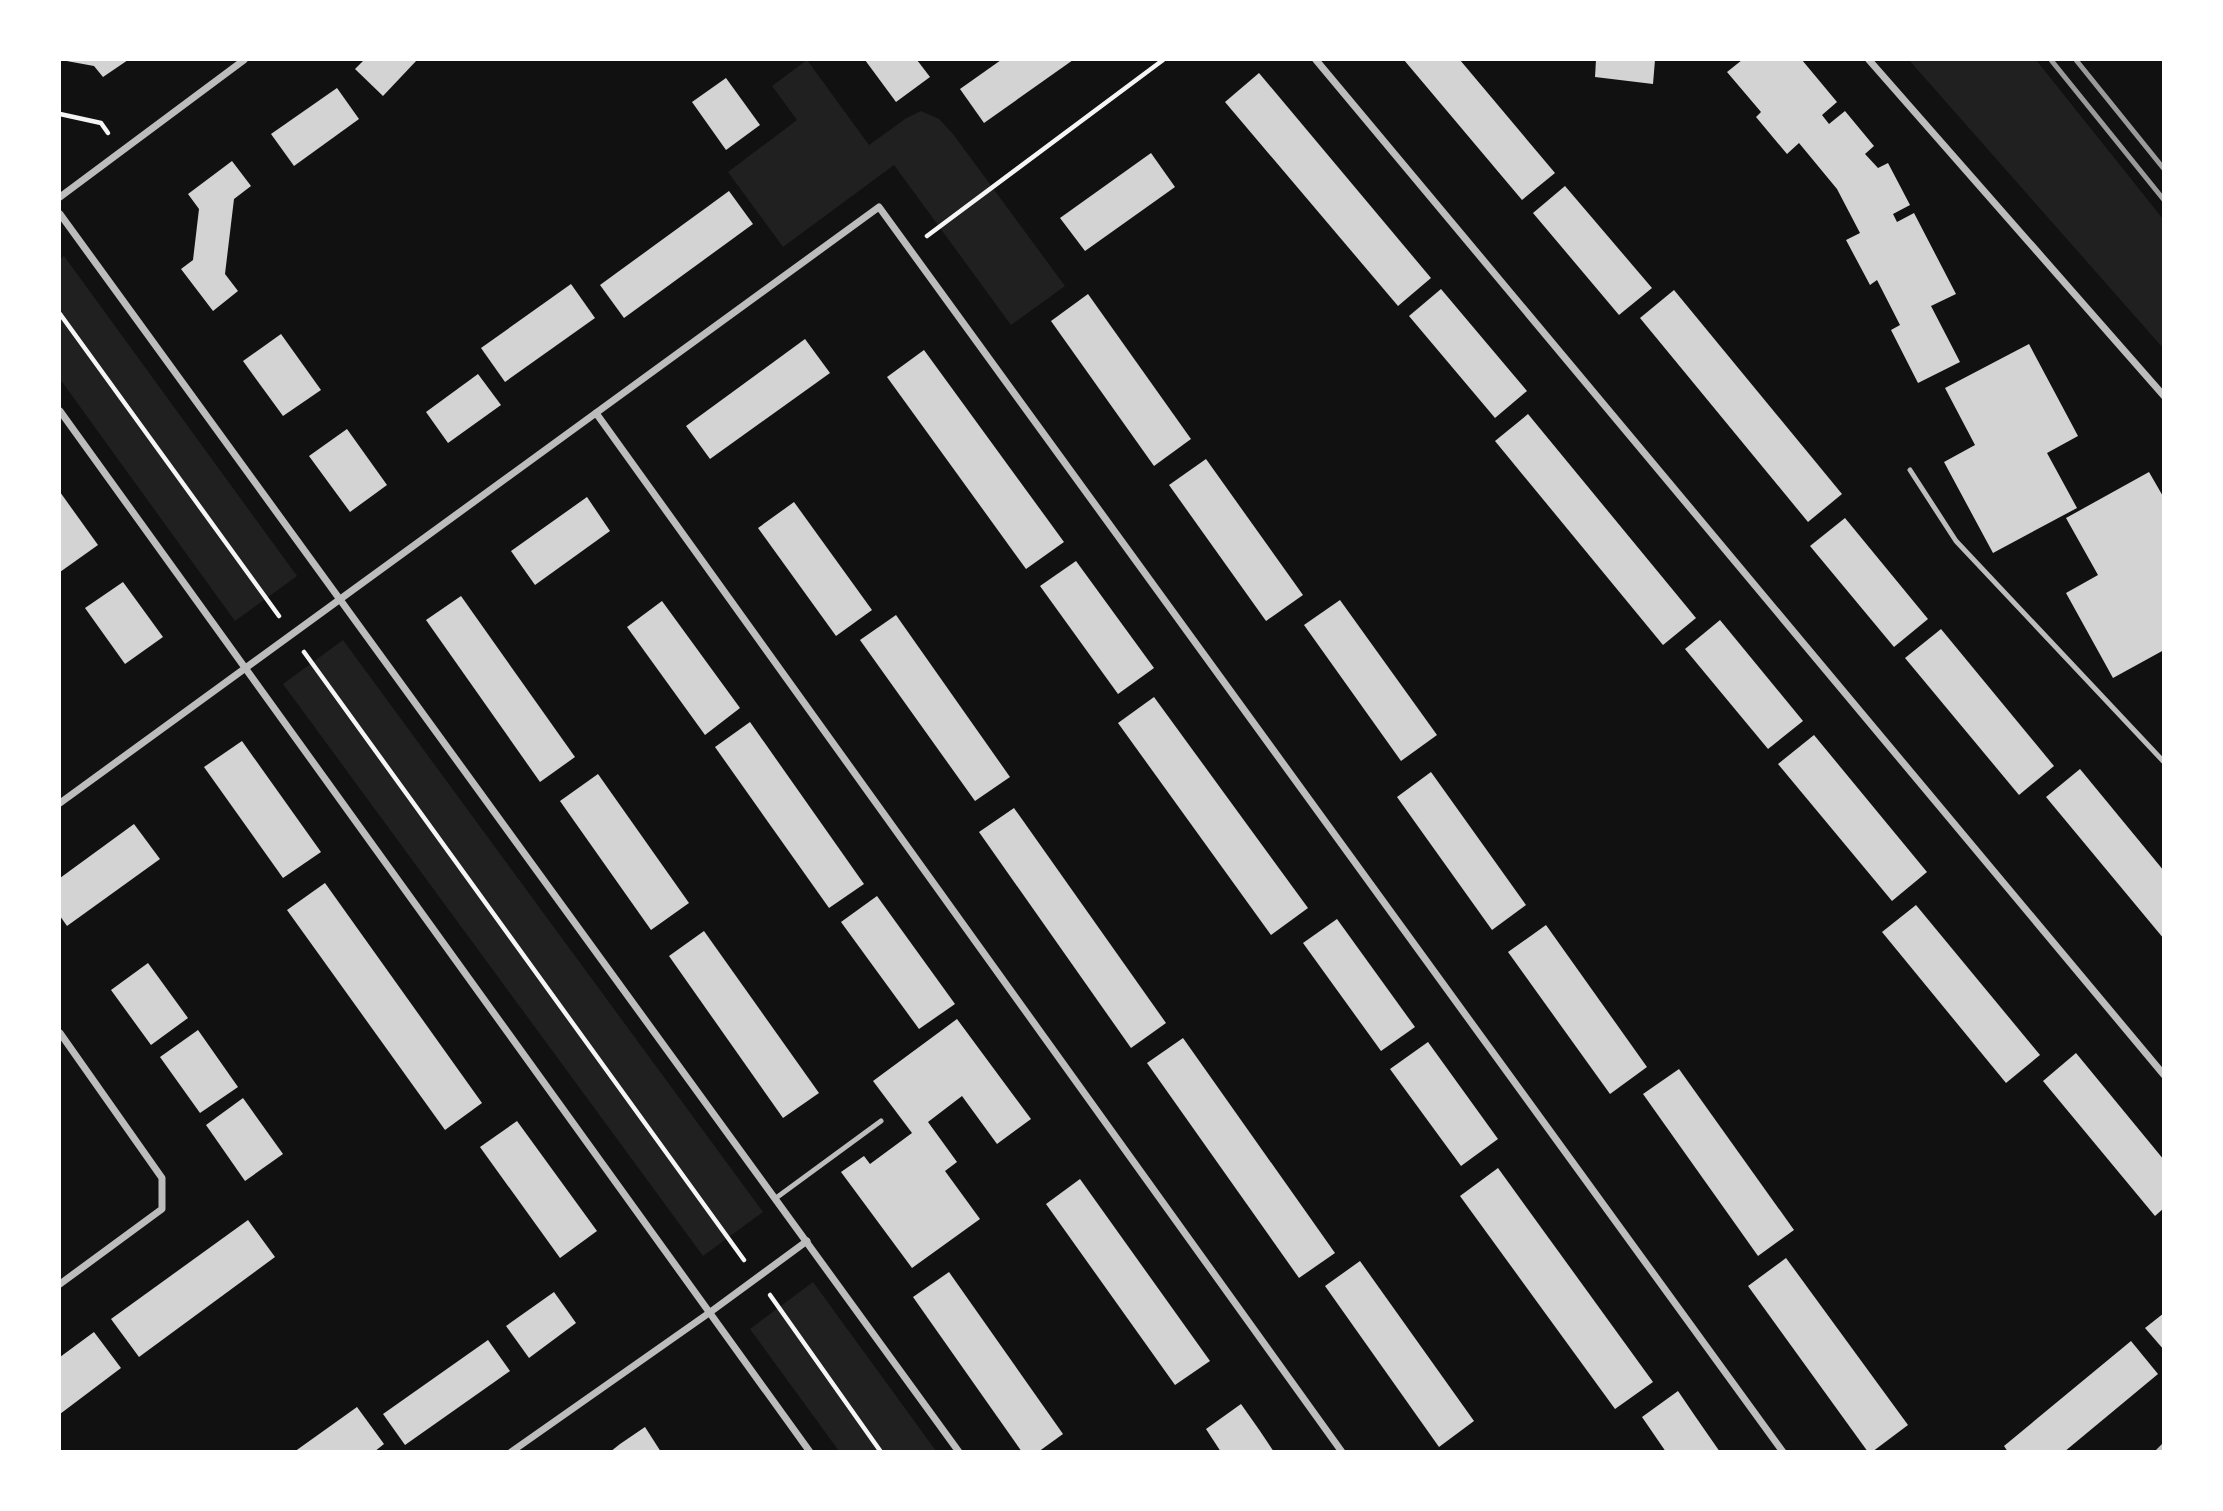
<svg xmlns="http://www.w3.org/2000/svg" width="2223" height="1511" viewBox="0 0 2223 1511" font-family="Signika,sans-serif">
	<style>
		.green { fill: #202020 }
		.building { fill: #d3d3d3 }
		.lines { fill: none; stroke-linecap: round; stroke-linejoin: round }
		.path { stroke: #f5f5f5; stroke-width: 4.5 }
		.service { stroke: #bcbcbc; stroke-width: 5 }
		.minor { stroke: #bcbcbc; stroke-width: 7 }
		.rail { stroke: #9a9a9a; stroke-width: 5 }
	</style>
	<rect width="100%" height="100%" fill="#111"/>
	<!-- green -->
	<g class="green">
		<path d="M807 60 869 145 905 119 921 111 939 119 953 134 1065 286 1011 325 894 165 783 247 728 172 797 120 772 86Z"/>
		<path d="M1909 60H2036L2163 219V348Z"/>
		<path d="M64 256 297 576 235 621 60 379V259Z"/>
		<path d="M343 640 763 1212 703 1256 283 684Z"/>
		<path d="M813 1282 936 1451H839L750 1329Z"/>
	</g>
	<!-- building -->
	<g class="building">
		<path d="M61 60H128L103 77 94 66Z"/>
		<path d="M364 60H417L383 96 355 69Z"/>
		<path d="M865 60H917L930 77 896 102Z"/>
		<path d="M1001 60H1073L984 123 960 89Z"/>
		<path d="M1404 60H1460L1555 173 1522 200Z"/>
		<path d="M1596 60H1655L1653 84 1595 77Z"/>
		<path d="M1742 60H1802L1837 102 1822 115 1829 124 1845 111 1874 146 1865 154 1878 168 1888 163 1910 205 1893 214 1897 222 1914 213 1956 294 1931 306 1960 362 1918 383 1891 330 1900 325 1877 280 1870 285 1846 240 1860 233 1837 189 1799 143 1787 154 1756 117 1761 112 1727 72Z"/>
		<path d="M1259 73 1431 278 1398 306 1225 102Z"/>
		<path d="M726 78 760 125 726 150 692 102Z"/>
		<path d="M337 88 359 119 294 166 271 134Z"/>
		<path d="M1151 153 1175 187 1085 251 1060 218Z"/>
		<path d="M232 161 251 186 234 199 225 274 238 291 213 311 181 269 193 260 199 209 188 194Z"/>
		<path d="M1565 186 1652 288 1619 315 1533 213Z"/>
		<path d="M729 191 753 224 624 318 600 285Z"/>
		<path d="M571 284 595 318 505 382 481 348Z"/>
		<path d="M1441 289 1527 391 1495 418 1409 316Z"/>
		<path d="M1674 290 1842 494 1808 522 1640 318Z"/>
		<path d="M1088 294 1191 439 1154 466 1051 321Z"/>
		<path d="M281 334 321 390 283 416 243 361Z"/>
		<path d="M805 339 830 373 710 459 686 426Z"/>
		<path d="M2029 344 2078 436 2047 453 2077 508 1993 553 1944 462 1975 445 1945 388Z"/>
		<path d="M924 350 1064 542 1026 569 887 377Z"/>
		<path d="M478 374 501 405 448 443 426 412Z"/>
		<path d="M1528 414 1696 618 1663 645 1495 441Z"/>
		<path d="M347 429 387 485 350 512 309 456Z"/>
		<path d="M1206 459 1303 595 1266 621 1169 485Z"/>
		<path d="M2149 472 2164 498V650L2113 678 2066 593 2098 575 2066 518Z"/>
		<path d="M60 492 98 545 60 572Z"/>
		<path d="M587 497 610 531 535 585 511 551Z"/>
		<path d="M794 502 872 610 836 636 758 528Z"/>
		<path d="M1845 518 1928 619 1894 647 1810 546Z"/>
		<path d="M1076 561 1154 668 1118 694 1040 586Z"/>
		<path d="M123 582 163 637 125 664 85 608Z"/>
		<path d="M461 596 575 757 540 782 426 620Z"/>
		<path d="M1340 600 1437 735 1401 761 1304 625Z"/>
		<path d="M662 601 740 708 705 735 627 627Z"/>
		<path d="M896 615 1010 777 975 801 860 640Z"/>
		<path d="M1720 620 1803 721 1768 749 1685 649Z"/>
		<path d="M1941 629 2054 766 2019 795 1905 658Z"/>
		<path d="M1154 697 1308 908 1271 935 1118 723Z"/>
		<path d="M750 722 864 884 829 908 715 747Z"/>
		<path d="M1814 735 1927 872 1892 901 1778 764Z"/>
		<path d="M242 741 321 852 283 878 204 767Z"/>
		<path d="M2080 769 2164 871V939L2046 797Z"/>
		<path d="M1431 772 1526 905 1492 930 1397 797Z"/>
		<path d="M598 774 689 903 651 930 560 801Z"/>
		<path d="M1014 808 1166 1023 1131 1048 979 832Z"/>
		<path d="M134 824 160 859 67 926 60 916V878Z"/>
		<path d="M325 883 482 1103 445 1130 287 910Z"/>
		<path d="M877 896 955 1004 919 1029 841 922Z"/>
		<path d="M1916 905 2040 1055 2006 1083 1882 932Z"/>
		<path d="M1337 919 1415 1027 1381 1051 1303 943Z"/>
		<path d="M1546 925 1647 1067 1610 1094 1508 952Z"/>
		<path d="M704 931 819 1093 783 1118 669 956Z"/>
		<path d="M148 963 188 1018 151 1045 111 990Z"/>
		<path d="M957 1019 1031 1119 997 1144 962 1096 928 1122 957 1162 945 1171 980 1219 912 1268 841 1172 864 1156 870 1164 912 1133 873 1081Z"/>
		<path d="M198 1030 238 1087 200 1113 160 1057Z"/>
		<path d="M1183 1038 1335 1253 1299 1278 1147 1063Z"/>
		<path d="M1428 1042 1498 1139 1461 1166 1390 1069Z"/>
		<path d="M2076 1053 2164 1160V1208L2155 1216 2043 1081Z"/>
		<path d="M1679 1069 1794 1230 1758 1256 1643 1094Z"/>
		<path d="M243 1098 283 1154 245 1181 206 1125Z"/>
		<path d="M517 1121 597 1231 560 1258 480 1147Z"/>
		<path d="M1498 1168 1653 1382 1615 1409 1460 1196Z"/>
		<path d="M1080 1179 1210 1361 1175 1385 1046 1204Z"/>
		<path d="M248 1220 275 1257 139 1357 111 1319Z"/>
		<path d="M1786 1258 1908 1425 1872 1452H1868L1748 1286Z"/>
		<path d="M1360 1261 1474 1421 1439 1447 1325 1286Z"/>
		<path d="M949 1272 1063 1434 1038 1452H1022L913 1297Z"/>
		<path d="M554 1292 576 1323 529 1358 506 1326Z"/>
		<path d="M2164 1313V1350L2145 1328Z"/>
		<path d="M94 1332 121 1368 60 1414V1357Z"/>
		<path d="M488 1340 510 1371 405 1445 383 1414Z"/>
		<path d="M2131 1341 2158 1374 2064 1452H2008L2004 1446Z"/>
		<path d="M1678 1391 1695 1416 1720 1452H1666L1642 1417Z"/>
		<path d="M1241 1404 1260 1431 1274 1452H1221L1206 1429Z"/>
		<path d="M357 1407 384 1444 374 1452H294Z"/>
		<path d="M645 1427 661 1452H610L620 1444Z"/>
	</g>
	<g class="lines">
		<!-- path -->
		<g class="path">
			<path d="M60 114 101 123 108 133"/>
			<path d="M927 236 1163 60"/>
			<path d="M60 314 279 616"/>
			<path d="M304 652 744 1260"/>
			<path d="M770 1295 881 1452"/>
		</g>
		<!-- service -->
		<g class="service">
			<path d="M1910 470 1956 541 2164 762"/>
			<path d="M776 1198 881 1121"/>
		</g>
		<!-- minor -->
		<g class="minor">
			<path d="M1316 60 2164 1075"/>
			<path d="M1869 60 2164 396"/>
			<path d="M60 197 244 60"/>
			<path d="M60 214 959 1452"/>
			<path d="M60 411 810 1452"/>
			<path d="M596 413 1342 1452"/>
			<path d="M60 803 879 207 1783 1452"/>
			<path d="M60 1033 162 1178V1209L60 1284"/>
			<path d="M511 1452 709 1313 807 1241"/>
			<path d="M2159 1452 2164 1447"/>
		</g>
		<!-- rail -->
		<g class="rail">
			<path d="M2051 60 2164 200"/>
			<path d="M2076 60 2164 169"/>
		</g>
	</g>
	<!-- border -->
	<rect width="2223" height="1511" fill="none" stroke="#ffffff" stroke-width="122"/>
</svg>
